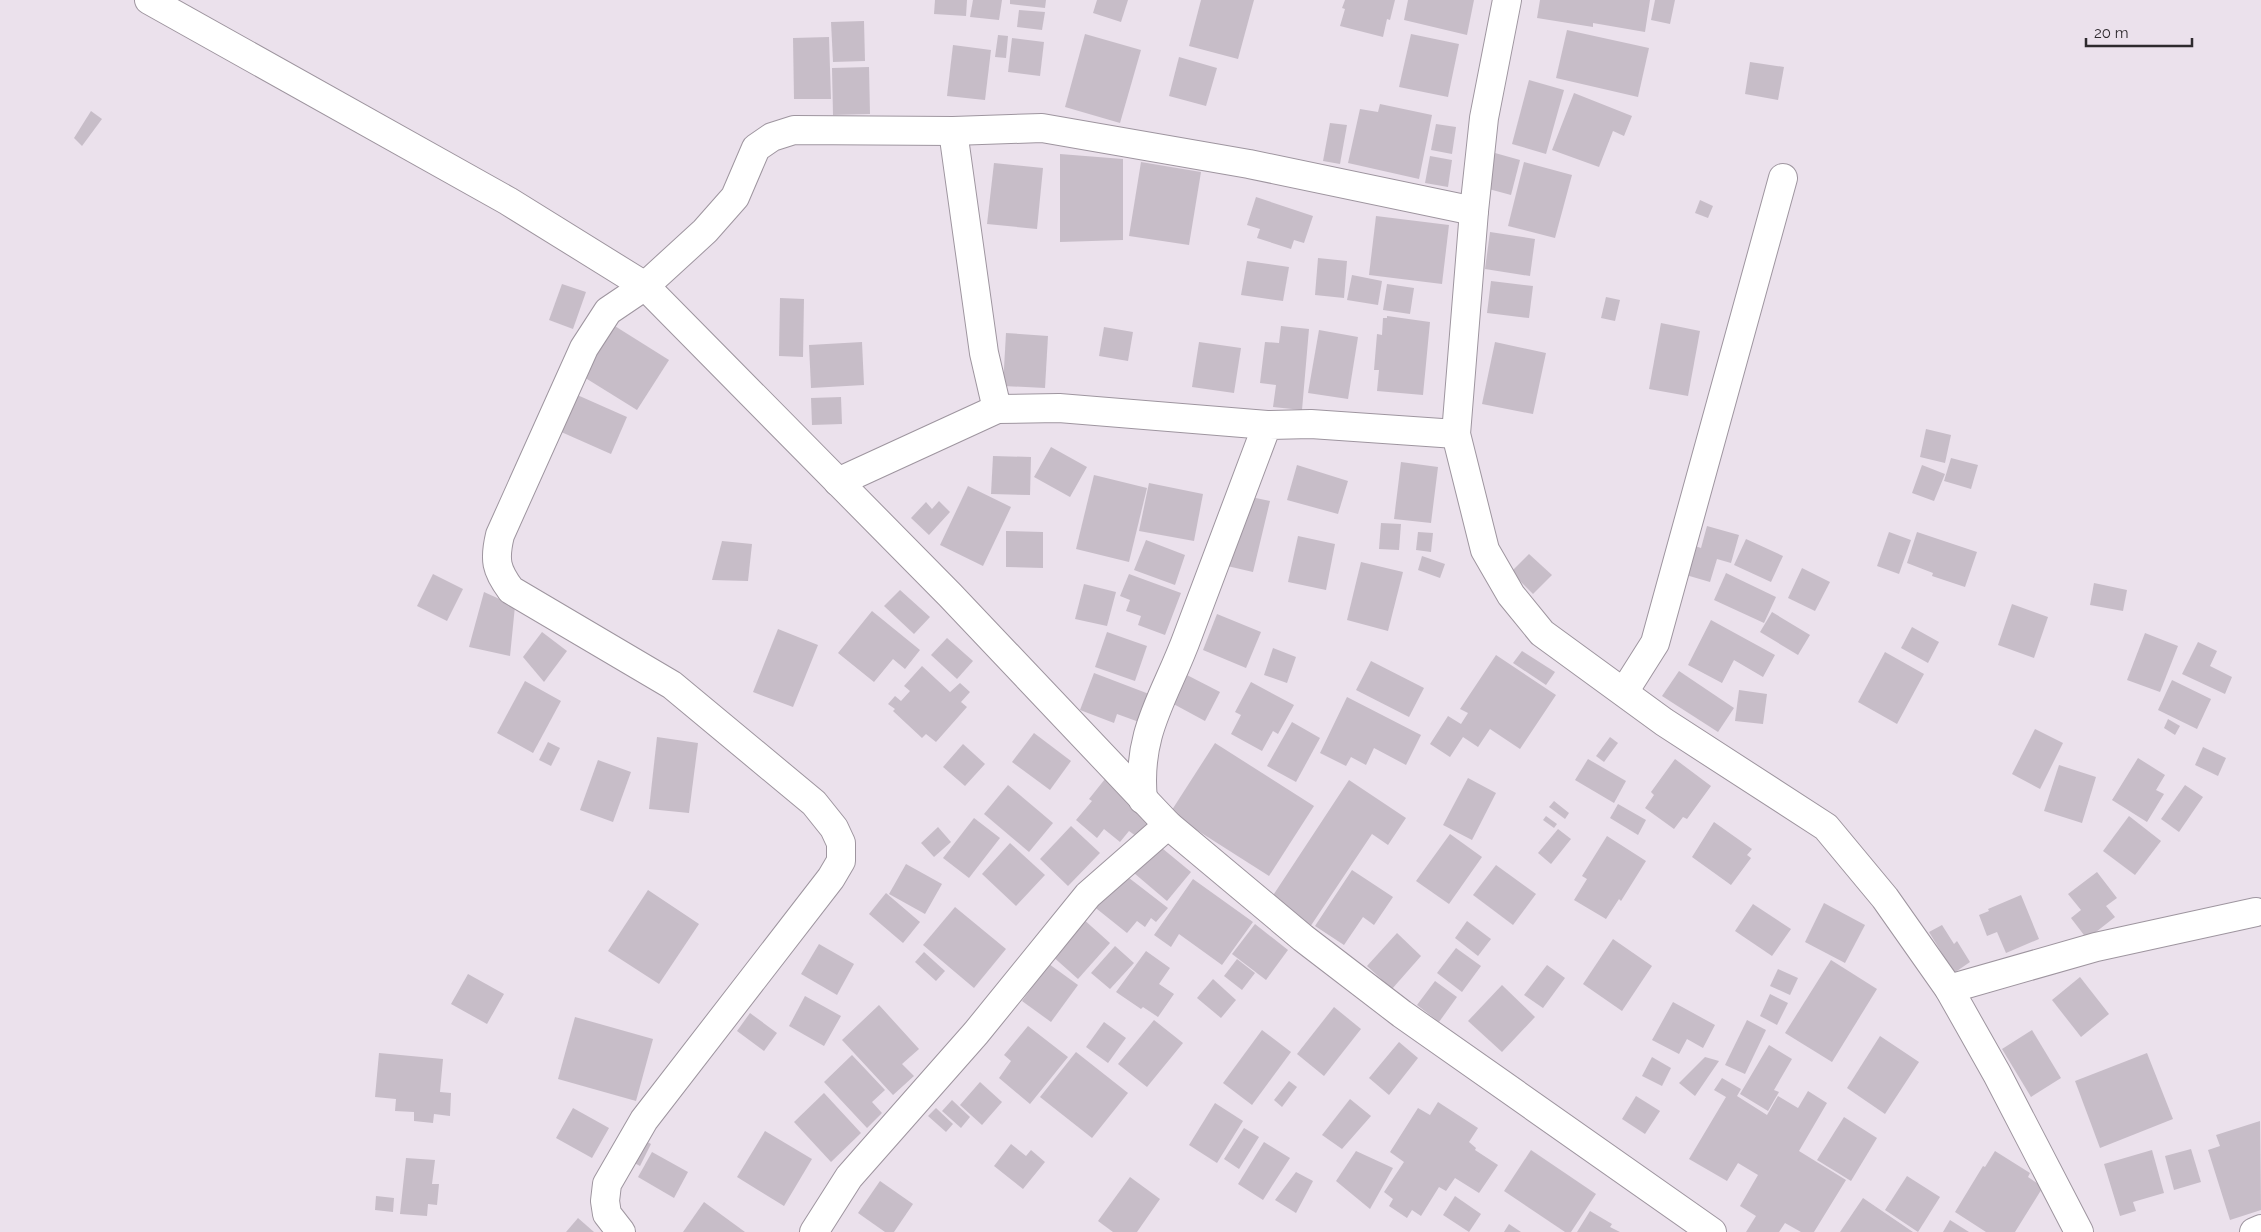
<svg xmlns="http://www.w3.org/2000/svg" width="2261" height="1232" viewBox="0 0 2261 1232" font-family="Raleway,sans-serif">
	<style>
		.building { fill: #c7bdc8 }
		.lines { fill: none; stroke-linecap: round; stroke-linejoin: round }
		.minor-casing { stroke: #9e959f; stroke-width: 30 }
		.minor { stroke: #fff; stroke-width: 28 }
	</style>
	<rect width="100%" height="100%" fill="#ebe1ec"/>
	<!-- building -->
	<g class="building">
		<path d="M935 0H967L966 16 934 14Z"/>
		<path d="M973 0H1002L999 20 970 17Z"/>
		<path d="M1010 0H1046L1045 8 1010 4Z"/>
		<path d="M1097 0H1128L1121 22 1093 13Z"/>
		<path d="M1201 0H1254L1238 59 1189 46Z"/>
		<path d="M1345 0H1395L1390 20 1387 19 1383 37 1340 26 1345 9 1342 8Z"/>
		<path d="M1408 0H1474L1467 35 1404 20Z"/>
		<path d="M1540 0H1650L1645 32 1593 23V27L1537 18Z"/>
		<path d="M1655 0H1675L1670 24 1651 20Z"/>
		<path d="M1019 10 1045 12 1042 30 1017 27Z"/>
		<path d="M864 21 865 61 833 62 831 22Z"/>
		<path d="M1567 30 1649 48 1638 97 1556 78Z"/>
		<path d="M1085 34 1141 50 1120 123 1065 107Z"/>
		<path d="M1411 34 1459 44 1448 97 1399 87Z"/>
		<path d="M998 35 1008 36 1006 58 995 57Z"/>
		<path d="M829 37 831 99H794L793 38Z"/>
		<path d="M1012 38 1044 42 1040 76 1008 72Z"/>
		<path d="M953 45 991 50 985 100 947 96Z"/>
		<path d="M1179 57 1217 68 1206 106 1169 96Z"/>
		<path d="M1750 62 1784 67 1778 100 1745 94Z"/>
		<path d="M869 67 870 114 833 115 832 68Z"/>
		<path d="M1529 80 1564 90 1546 154 1512 144Z"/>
		<path d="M1574 93 1632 116 1624 136 1613 131 1599 167 1552 150Z"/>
		<path d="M1380 104 1432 115 1419 179 1348 163 1360 109 1378 112Z"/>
		<path d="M91 111 102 119 82 146 74 138Z"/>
		<path d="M1330 123 1347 125 1340 164 1323 161Z"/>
		<path d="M1436 124 1456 127 1452 154 1431 150Z"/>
		<path d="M1495 153 1520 160 1511 195 1485 188Z"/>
		<path d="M1060 154 1123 159V240L1060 242Z"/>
		<path d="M1430 156 1452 160 1448 187 1425 183Z"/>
		<path d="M1141 162 1201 172 1189 245 1129 236Z"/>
		<path d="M1524 162 1572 175 1555 238 1508 226Z"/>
		<path d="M994 163 1043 168 1037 229 987 224Z"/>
		<path d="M1256 197 1313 216 1304 243 1294 240 1291 249 1257 238 1260 229 1247 225Z"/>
		<path d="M1700 200 1713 206 1708 218 1695 213Z"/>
		<path d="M1376 216 1449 225 1442 284 1369 275Z"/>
		<path d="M1490 232 1535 239 1530 276 1485 269Z"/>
		<path d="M1318 258 1347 261 1344 298 1315 295Z"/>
		<path d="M1247 261 1289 267 1283 301 1241 295Z"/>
		<path d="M1352 275 1382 281 1378 305 1347 300Z"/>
		<path d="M1491 281 1533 286 1529 318 1487 313Z"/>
		<path d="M562 284 586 292 573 329 549 320Z"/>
		<path d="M1387 284 1414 288 1410 314 1383 310Z"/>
		<path d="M1606 297 1620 300 1615 321 1601 318Z"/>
		<path d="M780 298 804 299 803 357 779 356Z"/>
		<path d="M1387 316 1430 322 1423 395 1377 391 1379 370H1374L1377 334 1382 335 1383 318H1387Z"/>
		<path d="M610 323 669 360 637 410 579 374Z"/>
		<path d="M1661 323 1700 331 1688 396 1649 389Z"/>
		<path d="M1281 326 1309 329 1302 410 1273 407 1276 385 1260 383 1265 342 1279 343Z"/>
		<path d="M1104 327 1133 332 1128 361 1099 356Z"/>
		<path d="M1319 330 1358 337 1348 399 1308 393Z"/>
		<path d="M1006 333 1048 336 1045 388 1003 386Z"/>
		<path d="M862 342 864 385 811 388 809 345Z"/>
		<path d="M1199 342 1241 348 1234 393 1192 387Z"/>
		<path d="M1495 342 1546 353 1533 414 1482 404Z"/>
		<path d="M575 394 627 417 611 454 559 431Z"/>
		<path d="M841 397 842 424 812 425 811 398Z"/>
		<path d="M1926 429 1951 435 1945 463 1920 457Z"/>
		<path d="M1051 447 1087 467 1070 497 1034 477Z"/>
		<path d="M993 456 1031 457 1030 495 991 494Z"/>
		<path d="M1951 458 1978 465 1971 489 1944 481Z"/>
		<path d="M1401 462 1438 467 1431 523 1394 519Z"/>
		<path d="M1297 465 1348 481 1338 514 1287 500Z"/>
		<path d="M1922 465 1945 474 1934 501 1912 493Z"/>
		<path d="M1094 475 1147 488 1129 562 1076 549Z"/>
		<path d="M1149 483 1203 494 1194 541 1139 531Z"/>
		<path d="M968 486 1011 507 983 566 940 545Z"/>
		<path d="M1251 497 1270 501 1253 572 1223 565 1232 526 1243 529Z"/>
		<path d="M939 501 950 512 929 535 911 518 926 502 932 509Z"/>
		<path d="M1381 523 1401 524 1399 550 1379 549Z"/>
		<path d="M1707 526 1739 535 1731 563 1717 559 1710 582 1686 575 1695 546 1701 548Z"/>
		<path d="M1006 531 1043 532V568L1006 567Z"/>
		<path d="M1418 532 1433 533 1431 552 1416 550Z"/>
		<path d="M1889 532 1911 540 1899 574 1877 566Z"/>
		<path d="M1917 532 1977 552 1965 587 1932 576 1933 573 1907 563Z"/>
		<path d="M1298 536 1335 544 1326 590 1288 582Z"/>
		<path d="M1746 539 1783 556 1771 582 1734 565Z"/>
		<path d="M1146 540 1185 555 1175 585 1134 570Z"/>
		<path d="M722 541 752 544 748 581 712 580Z"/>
		<path d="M1529 554 1552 575 1533 594 1511 572Z"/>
		<path d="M1422 556 1445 564 1440 578 1418 570Z"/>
		<path d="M1361 562 1403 572 1388 631 1347 620Z"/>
		<path d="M1802 568 1830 582 1815 611 1788 598Z"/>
		<path d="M1726 573 1776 597 1764 623 1714 600Z"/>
		<path d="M433 574 463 589 447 621 417 606Z"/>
		<path d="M1129 574 1181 593 1165 635 1138 625 1141 616 1126 611 1130 600 1120 596Z"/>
		<path d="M2094 583 2127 590 2123 611 2090 605Z"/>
		<path d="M1084 584 1116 592 1107 626 1075 619Z"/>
		<path d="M900 590 930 617 914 634 884 606Z"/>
		<path d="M484 592 515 606 510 656 469 647Z"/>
		<path d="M2012 604 2048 617 2034 658 1998 645Z"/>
		<path d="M872 611 920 650 905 669 893 659 874 682 838 653Z"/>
		<path d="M1772 612 1810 635 1798 655 1760 632Z"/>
		<path d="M1217 614 1261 632 1246 668 1203 650Z"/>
		<path d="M1711 620 1775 655 1763 677 1734 660 1722 683 1688 665Z"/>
		<path d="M1912 627 1939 642 1928 663 1901 648Z"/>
		<path d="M778 629 818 645 793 707 753 692Z"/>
		<path d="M542 632 567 651 544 682 523 657Z"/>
		<path d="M1107 632 1147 646 1135 681 1095 667Z"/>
		<path d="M2145 633 2178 646 2160 692 2127 680Z"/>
		<path d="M947 638 973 661 957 679 931 655Z"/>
		<path d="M2198 642 2217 651 2210 666 2232 677 2225 694 2182 674Z"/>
		<path d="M1273 648 1296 657 1287 683 1264 675Z"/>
		<path d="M1522 651 1555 672 1546 685 1513 663Z"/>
		<path d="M1885 652 1924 674 1897 724 1858 702Z"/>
		<path d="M1496 655 1556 695 1520 749 1490 729 1478 747 1463 737 1450 757 1430 744 1448 716 1461 724 1468 713 1460 709Z"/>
		<path d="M1371 661 1424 688 1409 717 1356 690Z"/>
		<path d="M922 666 950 692 960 683 970 692 961 702 967 707 936 742 926 734 922 738 893 711 895 709 888 704 895 696 901 701 910 691 904 686Z"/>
		<path d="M1679 671 1734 708 1718 732 1662 696Z"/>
		<path d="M1094 673 1149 694 1139 722 1117 714 1114 723 1080 710Z"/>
		<path d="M1183 673 1220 692 1205 721 1168 701Z"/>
		<path d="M2172 680 2211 699 2197 729 2158 710Z"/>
		<path d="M525 681 561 701 533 753 497 733Z"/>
		<path d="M1251 682 1294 705 1278 734 1273 731 1262 751 1231 734 1241 715 1235 712Z"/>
		<path d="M1739 690 1767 694 1763 724 1735 721Z"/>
		<path d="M1347 697 1421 735 1406 765 1374 748 1366 765 1351 757 1346 766 1320 753Z"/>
		<path d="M2168 719 2180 726 2175 735 2164 728Z"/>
		<path d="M1292 722 1320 738 1296 782 1267 766Z"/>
		<path d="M2035 729 2063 743 2040 789 2012 774Z"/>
		<path d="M1034 733 1071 761 1050 790 1012 762Z"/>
		<path d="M657 737 698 743 689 813 649 809Z"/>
		<path d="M1610 737 1618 743 1604 762 1596 756Z"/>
		<path d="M548 742 560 748 551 766 539 760Z"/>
		<path d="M1215 743 1314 806 1269 876 1170 813Z"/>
		<path d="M963 744 985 764 965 786 943 767Z"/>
		<path d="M2203 747 2226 758 2218 776 2195 765Z"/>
		<path d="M2138 758 2165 775 2156 790 2164 794 2147 822 2112 800Z"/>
		<path d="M1588 759 1626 781 1614 803 1575 780Z"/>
		<path d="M1675 759 1711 786 1687 819 1683 817 1674 829 1645 808 1654 795 1651 792Z"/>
		<path d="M598 760 631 772 613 822 580 810Z"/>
		<path d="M2059 765 2096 777 2082 823 2044 811Z"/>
		<path d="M1468 778 1496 793 1472 840 1443 825Z"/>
		<path d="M1105 779 1155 820 1140 839 1129 831 1120 842 1104 829 1097 838 1076 820 1092 801 1089 799Z"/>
		<path d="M1349 780 1406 818 1388 845 1372 834 1306 933 1266 906Z"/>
		<path d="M1008 785 1053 823 1029 852 984 814Z"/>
		<path d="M2185 785 2203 797 2179 832 2161 819Z"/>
		<path d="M1554 801 1569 813 1565 819 1549 807Z"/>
		<path d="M1618 804 1646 820 1638 835 1610 818Z"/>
		<path d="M1546 816 1557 824 1554 828 1543 820Z"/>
		<path d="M2129 816 2161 841 2135 875 2103 851Z"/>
		<path d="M974 818 1000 838 969 878 943 858Z"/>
		<path d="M1714 822 1752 849 1747 855 1751 858 1731 885 1692 857Z"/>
		<path d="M1071 826 1100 853 1068 886 1040 859Z"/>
		<path d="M938 827 951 842 934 857 921 843Z"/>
		<path d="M1558 829 1571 839 1551 864 1538 853Z"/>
		<path d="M1450 834 1482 857 1449 904 1416 881Z"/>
		<path d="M1607 836 1646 861 1621 901 1619 899 1606 919 1574 900 1587 879 1582 876Z"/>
		<path d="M1010 843 1045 875 1016 906 982 874Z"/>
		<path d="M1157 844 1191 872 1167 901 1134 873Z"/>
		<path d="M906 864 942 884 925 914 889 894Z"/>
		<path d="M1496 865 1536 894 1513 925 1473 895Z"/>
		<path d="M1352 870 1393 897 1374 925 1363 917 1344 945 1315 926Z"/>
		<path d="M1120 871 1168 908 1156 922 1151 918 1145 927 1137 921 1127 933 1092 905Z"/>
		<path d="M2097 872 2117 898 2106 906 2115 917 2087 939 2071 918 2081 910 2068 894Z"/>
		<path d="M1193 879 1253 922 1222 965 1179 934 1171 947 1154 935Z"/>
		<path d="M648 890 699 924 659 984 608 951Z"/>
		<path d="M886 893 920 922 903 943 869 914Z"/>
		<path d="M2021 895 2039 939 2006 953 1997 932 1987 936 1979 915 1989 911 1988 909Z"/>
		<path d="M1824 903 1865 925 1845 963 1805 942Z"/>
		<path d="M1753 904 1791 929 1772 956 1735 931Z"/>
		<path d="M955 907 1006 949 974 988 923 945Z"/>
		<path d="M1082 918 1110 943 1078 979 1050 954Z"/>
		<path d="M1467 921 1491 939 1478 956 1455 938Z"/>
		<path d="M1255 924 1288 950 1266 980 1232 954Z"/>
		<path d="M1942 925 1954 944 1957 941 1970 962 1954 973 1929 932Z"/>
		<path d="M1397 933 1421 956 1392 989 1367 966Z"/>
		<path d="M1613 939 1652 966 1622 1011 1583 984Z"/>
		<path d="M819 944 854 964 837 995 801 974Z"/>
		<path d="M1115 946 1134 963 1110 989 1091 973Z"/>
		<path d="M1456 948 1481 966 1462 992 1437 973Z"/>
		<path d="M1146 951 1170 968 1159 984 1174 994 1158 1017 1143 1007 1141 1009 1116 992Z"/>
		<path d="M924 952 945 971 936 981 915 962Z"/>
		<path d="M1237 959 1255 973 1242 990 1224 976Z"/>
		<path d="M1831 960 1877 989 1832 1062 1785 1033Z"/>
		<path d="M1049 964 1078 985 1051 1022 1022 1001Z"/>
		<path d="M1547 965 1565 978 1543 1008 1524 995Z"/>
		<path d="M1778 969 1798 978 1790 995 1770 986Z"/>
		<path d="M468 974 504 994 487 1024 451 1004Z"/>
		<path d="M2080 977 2109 1014 2081 1037 2052 1000Z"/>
		<path d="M1213 979 1236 1000 1221 1018 1197 998Z"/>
		<path d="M1435 981 1457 997 1439 1022 1417 1005Z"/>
		<path d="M1502 985 1535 1017 1502 1052 1468 1021Z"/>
		<path d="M1770 994 1788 1003 1777 1025 1760 1016Z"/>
		<path d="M805 996 841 1016 824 1046 789 1026Z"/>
		<path d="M1673 1002 1715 1025 1703 1048 1687 1039 1679 1054 1652 1040Z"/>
		<path d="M879 1005 919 1049 902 1064 914 1076 893 1095 842 1040Z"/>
		<path d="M1334 1007 1361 1029 1324 1076 1297 1054Z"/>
		<path d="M750 1013 777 1033 764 1051 737 1031Z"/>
		<path d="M575 1017 653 1039 636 1101 558 1079Z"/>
		<path d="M1154 1020 1183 1043 1147 1087 1118 1064Z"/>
		<path d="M1747 1020 1766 1030 1745 1074 1725 1065Z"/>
		<path d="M1104 1022 1126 1038 1108 1063 1086 1047Z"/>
		<path d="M1028 1026 1068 1057 1030 1104 999 1078 1011 1061 1004 1055Z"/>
		<path d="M1262 1030 1291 1052 1252 1105 1223 1083Z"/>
		<path d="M2032 1030 2061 1078 2031 1097 2002 1049Z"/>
		<path d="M1880 1036 1919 1062 1885 1114 1847 1088Z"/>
		<path d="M1399 1042 1418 1058 1389 1095 1369 1078Z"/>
		<path d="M1769 1045 1792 1059 1774 1090 1779 1092 1768 1111 1740 1094Z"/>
		<path d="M1076 1052 1128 1093 1092 1138 1040 1097Z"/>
		<path d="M379 1053 443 1059 440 1092 451 1093 450 1116 434 1114 433 1123 414 1121V1112L395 1111 396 1099 375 1097Z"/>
		<path d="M2147 1053 2173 1119 2100 1148 2075 1081Z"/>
		<path d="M852 1055 885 1090 872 1102 882 1113 867 1128 824 1082Z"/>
		<path d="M1652 1057 1671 1068 1662 1086 1642 1076Z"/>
		<path d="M1705 1057 1719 1061 1695 1096 1679 1083Z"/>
		<path d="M1722 1078 1741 1089 1737 1096 1767 1115 1778 1096 1798 1108 1808 1091 1827 1103 1799 1151 1846 1180 1814 1232H1801L1785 1223 1779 1232H1746L1756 1216 1740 1206 1758 1175 1738 1163 1727 1181 1689 1159 1726 1097 1714 1090Z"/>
		<path d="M1289 1081 1297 1087 1282 1107 1274 1100Z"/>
		<path d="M980 1082 1002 1102 982 1125 960 1105Z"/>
		<path d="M824 1093 861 1133 831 1162 794 1122Z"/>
		<path d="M1636 1096 1660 1111 1645 1134 1622 1119Z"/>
		<path d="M1350 1099 1371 1116 1342 1149 1322 1135Z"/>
		<path d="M952 1100 970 1117 961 1128 942 1111Z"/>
		<path d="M1438 1102 1478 1128 1469 1142 1476 1148 1475 1150 1498 1165 1479 1193 1455 1178 1446 1191 1439 1187 1421 1216 1412 1210 1407 1218 1389 1206 1393 1199 1384 1192 1404 1162 1390 1152 1418 1108 1430 1115Z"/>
		<path d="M1215 1103 1243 1121 1217 1163 1189 1145Z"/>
		<path d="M573 1108 609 1128 592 1158 556 1138Z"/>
		<path d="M936 1108 953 1124 946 1132 928 1116Z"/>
		<path d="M1844 1117 1877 1138 1851 1181 1817 1160Z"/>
		<path d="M2260 1121 2261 1210 2230 1220 2208 1150 2220 1146 2216 1135Z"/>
		<path d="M1244 1128 1259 1137 1239 1169 1224 1159Z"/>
		<path d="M765 1131 812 1159 784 1206 737 1177Z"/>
		<path d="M640 1138 651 1144 640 1166 629 1160Z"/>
		<path d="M1264 1142 1290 1158 1263 1200 1238 1184Z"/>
		<path d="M1011 1144 1026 1156 1031 1150 1045 1162 1023 1189 994 1166Z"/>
		<path d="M2191 1149 2201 1182 2174 1190 2165 1156Z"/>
		<path d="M1531 1150 1596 1194 1571 1232H1565L1504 1191Z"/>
		<path d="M2152 1150 2164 1193 2133 1202 2136 1211 2120 1216 2104 1164Z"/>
		<path d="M1356 1151 1393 1168 1370 1209 1336 1181Z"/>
		<path d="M1995 1151 2030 1173 2028 1177 2043 1187 2015 1232H1986L1955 1212 1983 1166 1985 1167Z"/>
		<path d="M652 1152 688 1172 674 1198 638 1177Z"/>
		<path d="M406 1158 435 1160 432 1184H439L437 1205 428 1204 427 1216 400 1214Z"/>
		<path d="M1296 1172 1313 1181 1296 1213 1275 1200Z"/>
		<path d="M1907 1176 1940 1197 1918 1232 1885 1210Z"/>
		<path d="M1130 1177 1160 1199 1137 1232H1113L1098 1221Z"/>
		<path d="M880 1181 913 1204 894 1232H885L858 1213Z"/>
		<path d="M376 1196 394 1198 393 1212 375 1210Z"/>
		<path d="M1455 1196 1481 1214 1469 1232 1443 1215Z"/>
		<path d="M1863 1198 1913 1232H1840Z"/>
		<path d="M704 1202 745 1232H683Z"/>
		<path d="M1590 1211 1612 1224 1610 1227 1620 1232H1577Z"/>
		<path d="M578 1218 594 1232H566Z"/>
		<path d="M1950 1220 1969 1232H1943Z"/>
		<path d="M1509 1224 1521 1232H1504Z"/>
	</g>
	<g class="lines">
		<defs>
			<g id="minor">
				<path d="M149 0 508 201 645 286 950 595 1168 825 1303 938 1402 1014 1712 1232"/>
				<path d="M1507 0 1484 118 1474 211 1456 434 1485 550 1511 595 1542 633 1664 722 1826 827 1885 898 1949 989 1997 1074 2079 1232"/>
				<path d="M953 131 984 353 997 409 1059 408 1267 425"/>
				<path d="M838 482 997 409"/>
				<path d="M1624 692 1655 643 1783 178"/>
				<path d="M1143 800C1136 731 1166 696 1188 635 1214 565 1240 495 1267 425L1311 424 1456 434"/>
				<path d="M1949 989 2096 947 2256 912"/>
				<path d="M621 1232 607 1214 605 1201 607 1184 644 1120 831 878 841 861V843L834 828 814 803 672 685 511 590C496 570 494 560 500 535L584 348 608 311 645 286 705 231 735 197 756 148 772 137 794 130 953 131 1042 128 1249 164 1474 211"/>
				<path d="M814 1232 849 1177 976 1033 1088 895 1168 825"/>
				<path d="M2254 1232 2261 1229"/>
			</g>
		</defs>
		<!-- minor casing -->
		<use href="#minor" class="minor-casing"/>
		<!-- minor -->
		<use href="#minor" class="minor"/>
	</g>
	<!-- scale -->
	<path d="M2086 38v8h106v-8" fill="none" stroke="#2e2a2e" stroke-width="2.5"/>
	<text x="2094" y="38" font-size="15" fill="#2e2a2e" stroke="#ebe1ec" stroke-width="4" paint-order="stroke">20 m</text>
</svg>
